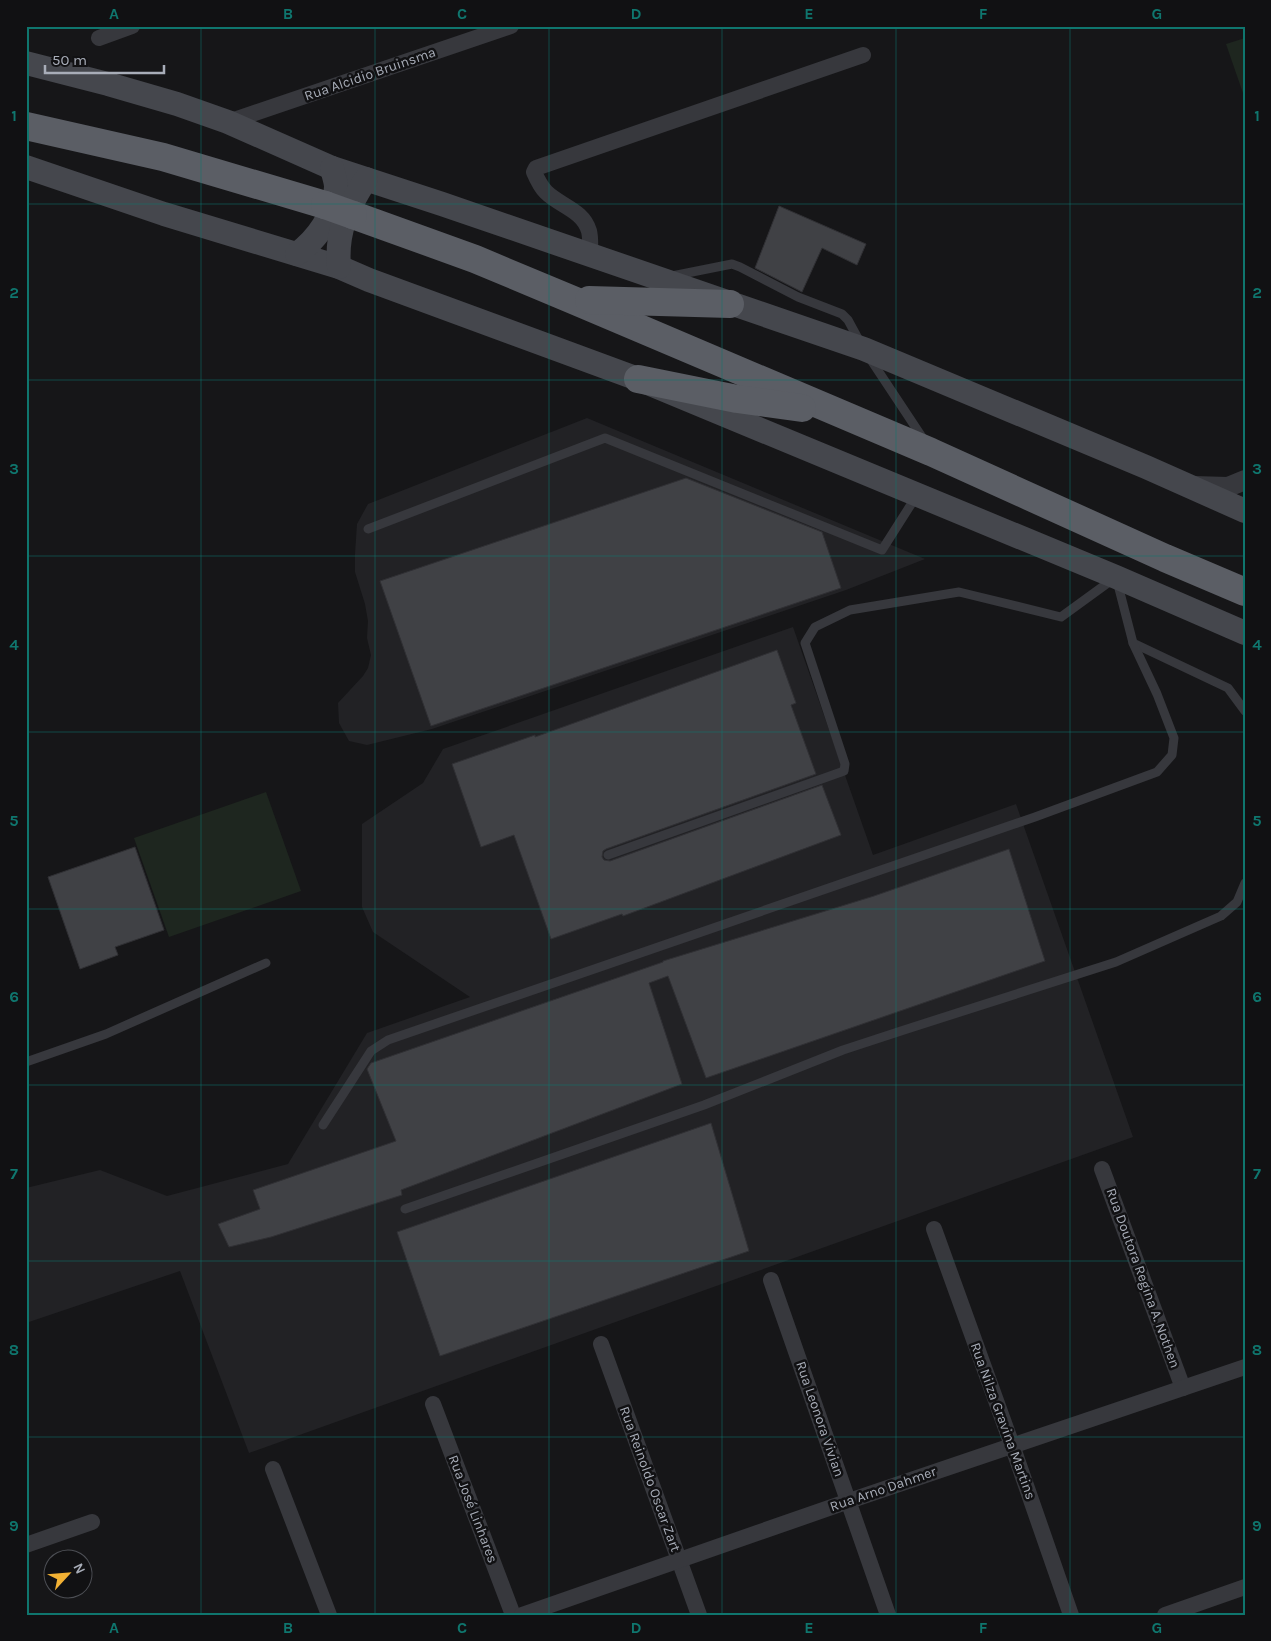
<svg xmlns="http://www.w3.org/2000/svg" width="1271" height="1641" viewBox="0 0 1271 1641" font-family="Karla,sans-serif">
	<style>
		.built { fill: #222225 }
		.green { fill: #1e261f }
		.building { fill: #404145; stroke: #303034 }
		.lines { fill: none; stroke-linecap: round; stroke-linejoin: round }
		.service { stroke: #37383d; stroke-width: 9 }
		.minor { stroke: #37383d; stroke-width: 16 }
		.tertiary { stroke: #37383d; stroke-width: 20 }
		.secondary { stroke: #45474d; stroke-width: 24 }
		.trunk { stroke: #5b5e65; stroke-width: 28 }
		.trunk-bridge { stroke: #5b5e65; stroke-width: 28 }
		.grid { fill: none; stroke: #0f766e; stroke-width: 1; stroke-opacity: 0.55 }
		.labels { text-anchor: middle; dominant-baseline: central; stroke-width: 5; stroke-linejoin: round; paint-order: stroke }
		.street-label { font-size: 14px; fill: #a8adb8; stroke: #111113 }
		.neatline { fill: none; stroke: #0f766e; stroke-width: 2 }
		.grid-label { font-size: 16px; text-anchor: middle; font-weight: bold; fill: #0f766e }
	</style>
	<rect width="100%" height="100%" fill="#161618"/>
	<!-- built -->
	<g class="built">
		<path d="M587 418 925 559 846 590 432 729 367 745 349 741 339 723 338 703 363 676 368 668 371 655 367 638 368 621 365 604 355 572V554L357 524 368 504Z"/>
		<path d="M793 627 873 855 1016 804 1133 1137 249 1453 180 1271 26 1323V1188L100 1170 167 1196 288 1164 367 1033 470 997 373 932 362 907V824L423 783 443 749Z"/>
	</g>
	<!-- green -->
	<g class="green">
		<path d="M1245 38V99L1226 44Z"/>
		<path d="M266 792 301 891 169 937 134 838Z"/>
	</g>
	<!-- building -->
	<g class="building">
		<path d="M779 206 866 244 857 265 822 248 802 292 755 268Z"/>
		<path d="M686 478 822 532 841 588 431 726 380 581Z"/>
		<path d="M777 650 796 703 791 705 816 774 606 849 603 851 602 857 604 860 610 861 822 785 841 835 623 916 622 914 551 939 514 835 481 847 452 764 535 735V737Z"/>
		<path d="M135 847 164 930 115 947 118 955 80 969 48 877Z"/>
		<path d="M1009 849 1045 961 706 1078 668 976 649 983 682 1084 401 1190 402 1195 271 1237 229 1247 218 1224 260 1209 253 1190 396 1141 367 1069 371 1063 663 962V961L874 896Z"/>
		<path d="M711 1123 749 1251 440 1356 397 1232Z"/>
	</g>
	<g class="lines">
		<!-- service -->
		<g class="service">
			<path d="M672 276 732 264 740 267 798 297 842 314 848 320 861 344"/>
			<path d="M869 357 924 440"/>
			<path d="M368 529 605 438 882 550 917 495"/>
			<path d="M1133 643 1228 688 1245 711"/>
			<path d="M26 1062 106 1034 266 963"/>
			<path d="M323 1125 371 1051 388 1040 1035 817 1157 772 1172 755 1174 738 1157 694 1133 643 1116 577 1061 617 959 592 850 610 815 627 805 643 845 764 844 771 608 855"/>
			<path d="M405 1209 704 1105 843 1050 904 1030 1116 962 1221 916 1237 902 1245 883"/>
		</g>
		<!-- minor -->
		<g class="minor">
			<path d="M99 38 132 26"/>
			<path d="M228 122 511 26"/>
			<path d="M590 255C590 247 591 239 589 231 583 210 560 206 546 192 540 186 537 179 534 172L536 168 863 55"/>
			<path d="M1102 1169 1183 1388"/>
			<path d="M934 1229 1012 1445 1071 1615"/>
			<path d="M771 1280 888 1615"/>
			<path d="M601 1344 699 1615"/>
			<path d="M433 1404 513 1615"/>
			<path d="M273 1469 329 1615"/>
			<path d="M26 1545 92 1522"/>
			<path d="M522 1615 849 1501 1245 1367"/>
			<path d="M1165 1615 1245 1587"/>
		</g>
		<!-- tertiary -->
		<path class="tertiary" d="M1193 486 1228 487 1245 480"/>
		<!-- secondary -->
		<g class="secondary">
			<path d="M26 63 108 84 177 104 228 122 332 168 442 204 864 349 1146 467 1245 511"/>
			<path d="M26 167 164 214 339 267 369 280 638 379 1116 577 1245 633"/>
			<path d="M297 254C317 239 335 215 336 187 336 181 333 174 332 168"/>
			<path d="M339 267C336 231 347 209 366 179"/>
		</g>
		<!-- trunk -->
		<g class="trunk">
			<path d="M26 126 163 157 325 205"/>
			<path d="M353 215 475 259 573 300 931 452 1165 558 1245 592"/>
			<path d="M589 300 730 304"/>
			<path d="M638 379 737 399 802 408"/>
		</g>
		<!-- trunk-bridge -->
		<path class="trunk-bridge" d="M325 205 353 215"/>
	</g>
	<!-- grid -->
	<path class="grid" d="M201 26V1615M375 26V1615M549 26V1615M722 26V1615M896 26V1615M1070 26V1615M26 204H1245M26 380H1245M26 556H1245M26 732H1245M26 909H1245M26 1085H1245M26 1261H1245M26 1437H1245"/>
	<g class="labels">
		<!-- street labels -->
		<g class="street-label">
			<text transform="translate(370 74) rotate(-19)">Rua Alcidio Bruinsma</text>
			<text transform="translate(1143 1278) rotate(70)">Rua Doutora Regina A. Nothen</text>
			<text transform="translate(820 1419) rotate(71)">Rua Leonora Vivian</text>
			<text transform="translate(1003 1421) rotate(70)">Rua Nilza Gravina Martins</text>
			<text transform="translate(650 1479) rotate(70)">Rua Reinoldo Oscar Zart</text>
			<text transform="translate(883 1489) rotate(-19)">Rua Arno Dahmer</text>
			<text transform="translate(473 1509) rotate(69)">Rua José Linhares</text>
		</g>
	</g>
	<!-- border -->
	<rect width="1271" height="1641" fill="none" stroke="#111113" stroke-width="55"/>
	<!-- north arrow -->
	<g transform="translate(68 1574) rotate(64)"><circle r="24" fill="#111113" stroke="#4d4f55"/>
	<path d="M0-4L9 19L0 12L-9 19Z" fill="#f2b134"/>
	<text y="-8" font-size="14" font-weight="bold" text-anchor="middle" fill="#a8adb8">N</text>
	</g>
	<!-- scale -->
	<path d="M45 65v8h119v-8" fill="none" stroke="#a8adb8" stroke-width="2.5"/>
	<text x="52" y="65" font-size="15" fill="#a8adb8" stroke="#111113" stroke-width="4" paint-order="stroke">50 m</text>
	<rect x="28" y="28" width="1216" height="1586" class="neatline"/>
	<g class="grid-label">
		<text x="114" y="19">A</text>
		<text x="288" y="19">B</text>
		<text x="462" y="19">C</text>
		<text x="636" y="19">D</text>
		<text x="809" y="19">E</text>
		<text x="983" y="19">F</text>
		<text x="1157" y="19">G</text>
		<text x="14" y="121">1</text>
		<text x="1257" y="121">1</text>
		<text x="14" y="298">2</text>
		<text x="1257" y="298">2</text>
		<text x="14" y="474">3</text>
		<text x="1257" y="474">3</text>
		<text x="14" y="650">4</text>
		<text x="1257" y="650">4</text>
		<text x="14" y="826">5</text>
		<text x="1257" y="826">5</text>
		<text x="14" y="1002">6</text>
		<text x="1257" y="1002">6</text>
		<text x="14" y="1179">7</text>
		<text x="1257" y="1179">7</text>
		<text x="14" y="1355">8</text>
		<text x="1257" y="1355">8</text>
		<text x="14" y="1531">9</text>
		<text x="1257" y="1531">9</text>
		<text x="114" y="1633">A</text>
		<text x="288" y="1633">B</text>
		<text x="462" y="1633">C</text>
		<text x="636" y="1633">D</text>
		<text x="809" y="1633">E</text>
		<text x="983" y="1633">F</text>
		<text x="1157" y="1633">G</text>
	</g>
</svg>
